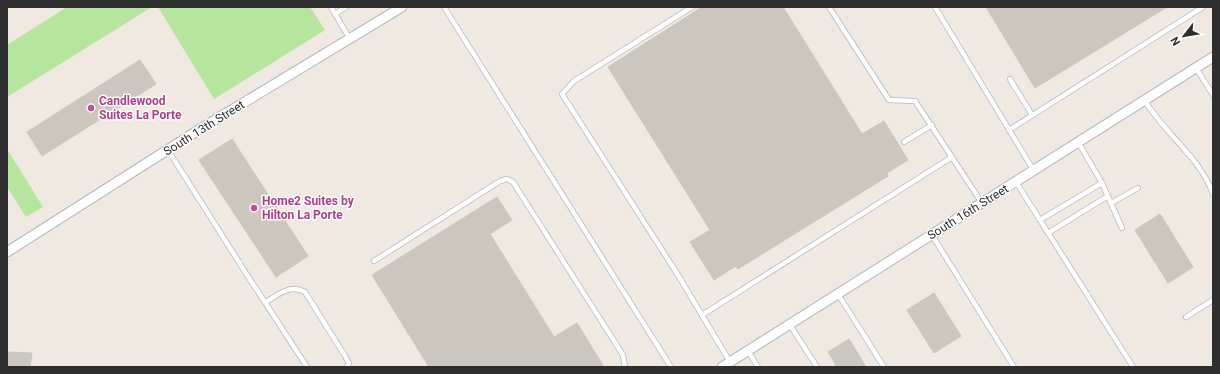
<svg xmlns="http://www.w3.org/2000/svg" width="1220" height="374" viewBox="0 0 1220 374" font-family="Roboto,sans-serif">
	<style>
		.green { fill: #b6e59e }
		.building { fill: #cbc7bf; stroke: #cbc5ba }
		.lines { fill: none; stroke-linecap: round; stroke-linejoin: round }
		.service-casing { stroke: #b4b7c1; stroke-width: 6 }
		.minor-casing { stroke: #b4b7c1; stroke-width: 11 }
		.service { stroke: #fff; stroke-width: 4.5 }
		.minor { stroke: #fff; stroke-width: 9 }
		.hotel-dot { fill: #d1479c; stroke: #fff; stroke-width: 1.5 }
		.labels { text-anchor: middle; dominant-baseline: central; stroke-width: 3; stroke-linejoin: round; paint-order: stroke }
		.hotel-label { font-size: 12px; font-weight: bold; fill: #b23c85; stroke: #fff; text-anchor: start }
		.street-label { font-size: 12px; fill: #2e2e2e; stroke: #fff }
	</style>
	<rect width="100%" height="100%" fill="#efe9e1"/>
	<!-- green -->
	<g class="green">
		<path d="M67 7H152L7 97V45Z"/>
		<path d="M158 7H310L325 30 214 99Z"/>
		<path d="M7 149 43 207 26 217 7 187Z"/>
	</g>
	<!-- building -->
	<g class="building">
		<path d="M702 7H783L862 134 884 121 908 160 887 173 888 176 738 269 736 266 714 280 690 242 710 230 608 67Z"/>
		<path d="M986 7H1167L1035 88Z"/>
		<path d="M140 60 156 84 42 156 27 132Z"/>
		<path d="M232 139 308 256 276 277 199 160Z"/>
		<path d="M497 197 512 220 490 234 554 337 577 323 604 367H429L372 275Z"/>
		<path d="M1160 214 1193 267 1168 283 1135 230Z"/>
		<path d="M934 293 961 336 934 353 907 310Z"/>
		<path d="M849 339 866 367H837L828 352Z"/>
		<path d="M7 352 32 353 30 367 7 366Z"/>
	</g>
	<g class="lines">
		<defs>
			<g id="service">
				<path d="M331 7 350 39"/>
				<path d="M444 7 671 367"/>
				<path d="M692 7 574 81 562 94 678 275 730 362"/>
				<path d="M829 7 889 100 915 101 982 203"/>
				<path d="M935 7 1034 171"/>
				<path d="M335 14 346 7"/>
				<path d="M1196 68 1213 95"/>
				<path d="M1010 79 1032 115"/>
				<path d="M1145 101C1165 134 1200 157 1213 194"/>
				<path d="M1009 130 1203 7"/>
				<path d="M904 142 932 125"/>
				<path d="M1078 142 1102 183 1122 228"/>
				<path d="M168 150 242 267 307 367"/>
				<path d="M1016 182 1040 220 1102 183"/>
				<path d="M1111 203 1138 188"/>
				<path d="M1040 220 1133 367"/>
				<path d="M1048 233 1108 196"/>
				<path d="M932 235 1014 367"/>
				<path d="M374 261 500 181 507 179 513 182 623 355 625 367"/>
				<path d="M838 294 884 367"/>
				<path d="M266 302C279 294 290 284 305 292L345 356 349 363 347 367"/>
				<path d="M702 315 952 157"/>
				<path d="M1186 317 1213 300"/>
				<path d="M790 325 817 367"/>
				<path d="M748 351 758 367"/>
			</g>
			<g id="minor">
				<path d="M7 252 205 126 402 7"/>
				<path d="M722 367 1213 57"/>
			</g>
		</defs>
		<!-- service casing -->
		<use href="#service" class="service-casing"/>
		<!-- minor casing -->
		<use href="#minor" class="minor-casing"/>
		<!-- service -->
		<use href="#service" class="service"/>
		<!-- minor -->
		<use href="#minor" class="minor"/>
	</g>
	<!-- markers -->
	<g class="hotel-dot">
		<circle cx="91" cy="108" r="4"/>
		<circle cx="254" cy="208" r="4"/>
	</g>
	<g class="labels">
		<!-- hotel labels -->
		<g class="hotel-label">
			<text x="99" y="101">Candlewood<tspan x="99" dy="14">Suites La Porte</tspan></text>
			<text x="262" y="201">Home2 Suites by<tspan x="262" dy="14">Hilton La Porte</tspan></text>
		</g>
		<!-- street labels -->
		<g class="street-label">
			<text transform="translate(204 128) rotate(-32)">South 13th Street</text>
			<text transform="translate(968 212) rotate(-32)">South 16th Street</text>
		</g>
	</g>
	<!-- border -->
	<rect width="1220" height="374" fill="none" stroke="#2e2e2e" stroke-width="16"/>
	<!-- north arrow -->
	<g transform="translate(1184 36) rotate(239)" stroke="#ffffff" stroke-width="3" paint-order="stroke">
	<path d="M0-3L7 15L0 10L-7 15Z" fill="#2e2e2e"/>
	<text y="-6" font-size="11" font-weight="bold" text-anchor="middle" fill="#2e2e2e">N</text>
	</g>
</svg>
